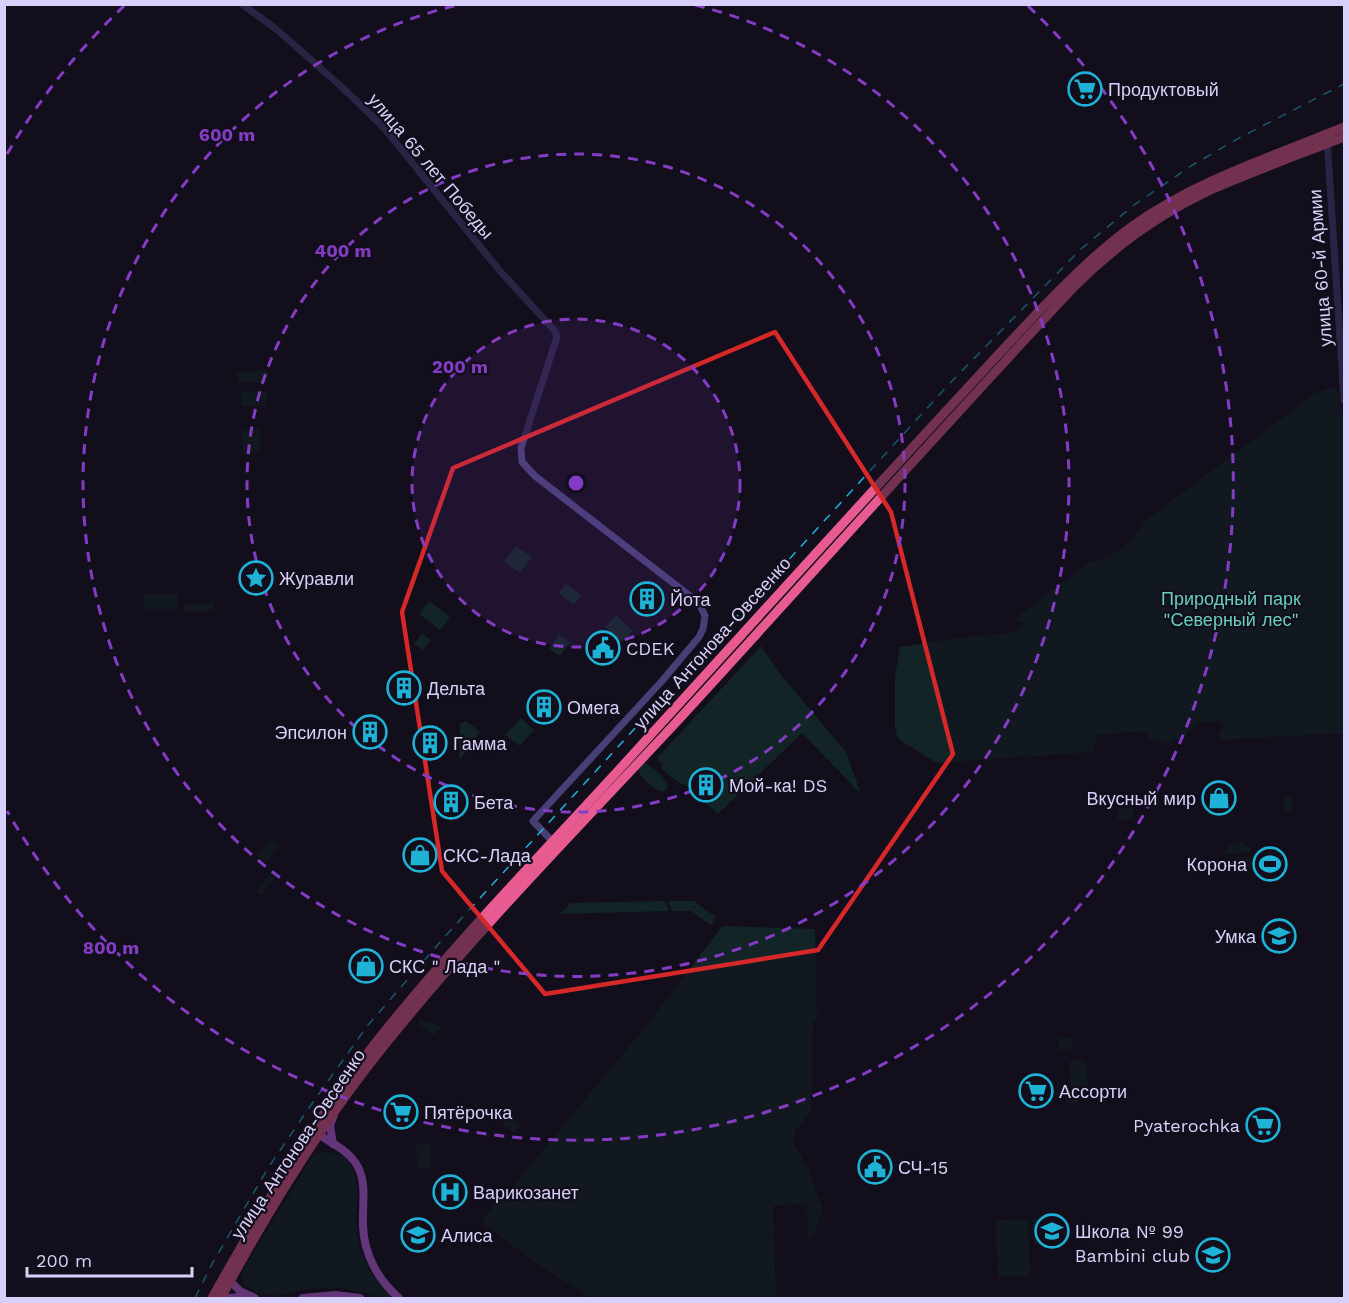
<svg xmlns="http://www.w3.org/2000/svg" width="1349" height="1303" viewBox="0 0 1349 1303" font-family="'Work Sans',sans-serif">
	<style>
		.green { fill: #122425 }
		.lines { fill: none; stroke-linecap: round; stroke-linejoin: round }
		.minor { stroke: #473f75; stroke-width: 7 }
		.major { stroke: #c565ea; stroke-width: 8 }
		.highway { stroke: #e85b91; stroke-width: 9 }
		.rail { stroke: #1eb2d7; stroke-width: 1.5; stroke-dasharray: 9 8; stroke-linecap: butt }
		.marked { fill: none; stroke: #d62828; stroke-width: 4.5; stroke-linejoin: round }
		.ring { fill: none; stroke: #843cc5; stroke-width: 3; stroke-dasharray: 10 8 }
		.labels { text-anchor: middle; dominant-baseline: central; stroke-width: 4.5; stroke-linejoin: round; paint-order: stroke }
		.poi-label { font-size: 18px; fill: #d8d0f8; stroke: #120e1c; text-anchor: start }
		.street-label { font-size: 18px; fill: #d8d0f8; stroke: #120e1c }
		.park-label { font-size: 18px; fill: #66cebe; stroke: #120e1c }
		.centre { fill: #843cc5; stroke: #120e1c; stroke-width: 3 }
		.ring-label { font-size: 18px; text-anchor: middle; font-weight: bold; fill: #843cc5; stroke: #120e1c; stroke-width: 4.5; stroke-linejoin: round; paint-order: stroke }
	</style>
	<rect width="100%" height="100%" fill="#120e1c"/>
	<!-- green -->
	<g class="green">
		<path d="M237 371H268V383L237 382Z"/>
		<path d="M1332 387 1336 390 1339 388 1340 406 1344 421V733L1220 740 1219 733 1224 727 1219 721C1199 721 1195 724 1182 739L1173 740 1169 743H1160L1149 738 1147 731 1097 735 1093 752 936 763 900 740 897 736 895 727V677L900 647 958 638 1010 633 1025 623 1013 620 1090 562C1114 560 1135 538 1147 519L1314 394Z"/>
		<rect x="241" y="392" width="26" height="14"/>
		<path d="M242 429H260V453L245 454 242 450Z"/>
		<path d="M516 546 532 557 520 573 504 562Z"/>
		<path d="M566 584 581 595 574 605 558 593Z"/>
		<rect x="144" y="594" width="33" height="15"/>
		<path d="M429 601 450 617 440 630 419 614Z"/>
		<rect x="184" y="603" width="30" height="8"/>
		<path d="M616 615 633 631 622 643 605 627Z"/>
		<path d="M422 633 431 640 423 650 414 644Z"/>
		<path d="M559 635 570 642 560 656 549 649Z"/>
		<path d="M761 646 782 676 846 752 861 794 802 733 718 814 690 788 675 780 661 768 663 765 657 758Z"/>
		<path d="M521 718 534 730 520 746 505 735Z"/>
		<path d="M466 721 480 732 461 758 459 757 460 724Z"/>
		<path d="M645 763C654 767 664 777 668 785L666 790 662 792C653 789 642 779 638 770L640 765Z"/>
		<rect x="1284" y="795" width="8" height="17"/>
		<path d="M1133 807 1134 819 1118 820 1117 808Z"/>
		<path d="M271 838 280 845 267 863 257 856Z"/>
		<path d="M1238 841 1251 848V853L1226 854V852L1230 845Z"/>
		<path d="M1251 857 1253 863 1245 871H1238L1228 864 1230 858Z"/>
		<path d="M273 869 278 873 262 895 256 891Z"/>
		<path d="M664 901 669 911 560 914 571 903Z"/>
		<path d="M668 901H694L716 917 711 925 691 911H672Z"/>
		<path d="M722 926 815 929 817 1020 813 1021 811 1111 795 1131 793 1141 807 1167 823 1208 814 1236 808 1237 807 1203 773 1206 776 1298C764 1299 749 1296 738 1298H626L588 1296 536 1263 481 1222 505 1190 508 1192 648 1024Z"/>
		<path d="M420 1019 442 1027 434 1035 417 1025Z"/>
		<path d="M1058 1038H1072L1073 1049 1059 1050Z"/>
		<path d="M1086 1060 1088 1089H1078L1079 1103 1066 1104 1065 1090 1071 1089 1069 1061Z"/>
		<path d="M509 1115 521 1125 514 1133 502 1124Z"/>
		<path d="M416 1144H430V1168H417Z"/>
		<path d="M323 1152C372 1152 352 1206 357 1236 361 1261 375 1282 394 1298 374 1298 358 1290 339 1288 330 1288 319 1288 311 1289 290 1291 265 1303 248 1287 242 1281 242 1277 243 1270L313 1155Z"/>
		<path d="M1049 1218 1050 1243 1034 1244 1033 1219Z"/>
		<path d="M1028 1219 1030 1276 998 1277 995 1220Z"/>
	</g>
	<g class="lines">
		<!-- minor -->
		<g class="minor">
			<path d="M242 4 276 29 344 89 384 128 500 271 555 331 557 337 521 448 522 462 535 476 699 603 705 616 703 629 699 637 662 681 533 821 555 844"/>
			<path d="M1327 139 1344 400"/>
		</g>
		<!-- major -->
		<g class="major">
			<path d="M314 1131C327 1141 345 1148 355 1162 368 1180 362 1204 363 1226 364 1254 378 1280 399 1298"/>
			<path d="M333 1144 330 1125 334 1115"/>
			<path d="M227 1278 240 1291 255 1298"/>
			<path d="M230 1298 247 1296"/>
			<path d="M303 1298 335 1295 360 1298"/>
		</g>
		<!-- highway -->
		<g class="highway">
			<path d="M212 1298C262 1209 313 1122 376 1042 457 940 549 847 636 751 770 604 903 456 1039 311 1069 280 1099 250 1134 225 1197 180 1274 156 1344 127"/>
			<path d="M221 1298C268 1211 321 1124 384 1046 473 935 573 833 670 729 805 582 938 432 1075 286 1115 246 1161 213 1213 189 1256 170 1301 154 1344 137"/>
		</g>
		<!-- rail -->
		<path class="rail" d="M195 1298 212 1264 268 1168 311 1105 368 1025 449 932 951 382 1081 249 1134 205 1191 166 1239 138 1344 84"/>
	</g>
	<!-- marked area -->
	<path d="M0 0H1349V1303H0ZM775 332 891 512 953 754 818 950 545 994 442 871 402 612 453 468Z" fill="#120e1c" fill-opacity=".55" fill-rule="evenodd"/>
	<path class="marked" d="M775 332 891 512 953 754 818 950 545 994 442 871 402 612 453 468Z"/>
	<!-- distance rings -->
	<circle cx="576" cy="483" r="164" fill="#843cc5" fill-opacity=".12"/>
	<g class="ring">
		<circle cx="576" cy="483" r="164"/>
		<circle cx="576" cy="483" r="329"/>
		<path d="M695 5A493 493 0 1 1 457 5"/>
		<path d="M7 154A657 657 0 0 1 124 6M1028 6A657 657 0 1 1 7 811"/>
	</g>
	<!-- icons -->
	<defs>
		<symbol id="supermarket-ring" viewBox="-11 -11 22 22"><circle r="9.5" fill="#120e1c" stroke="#1eb2d7" stroke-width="1.5"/><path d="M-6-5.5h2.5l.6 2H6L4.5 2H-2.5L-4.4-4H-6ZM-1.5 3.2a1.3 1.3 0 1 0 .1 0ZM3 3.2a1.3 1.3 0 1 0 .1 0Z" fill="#1eb2d7"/></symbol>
		<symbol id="sight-ring" viewBox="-11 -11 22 22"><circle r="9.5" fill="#120e1c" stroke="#1eb2d7" stroke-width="1.5"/><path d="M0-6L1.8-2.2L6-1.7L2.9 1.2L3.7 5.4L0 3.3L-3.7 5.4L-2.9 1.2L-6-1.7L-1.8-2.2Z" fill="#1eb2d7"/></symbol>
		<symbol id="building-ring" viewBox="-11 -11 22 22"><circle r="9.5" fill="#120e1c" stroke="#1eb2d7" stroke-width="1.5"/><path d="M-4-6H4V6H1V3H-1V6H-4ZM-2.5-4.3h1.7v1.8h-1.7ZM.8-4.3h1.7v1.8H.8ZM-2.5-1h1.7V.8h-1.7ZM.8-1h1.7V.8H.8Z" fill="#1eb2d7"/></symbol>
		<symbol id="civic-ring" viewBox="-11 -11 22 22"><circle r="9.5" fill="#120e1c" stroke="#1eb2d7" stroke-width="1.5"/><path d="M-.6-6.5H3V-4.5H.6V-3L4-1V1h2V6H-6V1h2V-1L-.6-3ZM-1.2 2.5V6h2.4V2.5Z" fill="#1eb2d7"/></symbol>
		<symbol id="shop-ring" viewBox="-11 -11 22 22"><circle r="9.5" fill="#120e1c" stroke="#1eb2d7" stroke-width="1.5"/><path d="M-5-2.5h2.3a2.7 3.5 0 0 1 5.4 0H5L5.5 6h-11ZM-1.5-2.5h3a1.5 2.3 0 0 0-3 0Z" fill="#1eb2d7"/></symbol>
		<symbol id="stadium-ring" viewBox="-11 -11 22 22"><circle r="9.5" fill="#120e1c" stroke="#1eb2d7" stroke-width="1.5"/><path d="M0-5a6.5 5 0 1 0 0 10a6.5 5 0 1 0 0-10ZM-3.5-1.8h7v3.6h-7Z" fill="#1eb2d7"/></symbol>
		<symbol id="school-ring" viewBox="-11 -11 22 22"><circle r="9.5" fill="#120e1c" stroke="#1eb2d7" stroke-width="1.5"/><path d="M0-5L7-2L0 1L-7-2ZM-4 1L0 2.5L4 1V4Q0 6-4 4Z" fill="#1eb2d7"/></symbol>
		<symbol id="hospital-ring" viewBox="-11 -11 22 22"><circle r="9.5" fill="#120e1c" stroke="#1eb2d7" stroke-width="1.5"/><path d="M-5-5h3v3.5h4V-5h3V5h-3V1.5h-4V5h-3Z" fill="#1eb2d7"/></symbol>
	</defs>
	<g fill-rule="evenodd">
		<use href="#supermarket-ring" x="1066" y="70" width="38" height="38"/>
		<use href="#sight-ring" x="237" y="559" width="38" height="38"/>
		<use href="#building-ring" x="628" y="580" width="38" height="38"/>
		<use href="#civic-ring" x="584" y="629" width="38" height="38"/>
		<use href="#building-ring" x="385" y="669" width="38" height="38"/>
		<use href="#building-ring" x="525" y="688" width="38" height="38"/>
		<use href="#building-ring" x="351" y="713" width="38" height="38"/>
		<use href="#building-ring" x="411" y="724" width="38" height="38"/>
		<use href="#building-ring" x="687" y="766" width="38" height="38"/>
		<use href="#shop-ring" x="1200" y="779" width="38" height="38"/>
		<use href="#building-ring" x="432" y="783" width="38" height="38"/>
		<use href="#shop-ring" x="401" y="836" width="38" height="38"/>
		<use href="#stadium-ring" x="1251" y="845" width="38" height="38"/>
		<use href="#school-ring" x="1260" y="917" width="38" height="38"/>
		<use href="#shop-ring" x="347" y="947" width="38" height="38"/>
		<use href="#supermarket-ring" x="1017" y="1072" width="38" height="38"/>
		<use href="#supermarket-ring" x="382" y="1093" width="38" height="38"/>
		<use href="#supermarket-ring" x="1244" y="1106" width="38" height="38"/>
		<use href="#civic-ring" x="856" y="1148" width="38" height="38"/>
		<use href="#hospital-ring" x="431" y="1173" width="38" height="38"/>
		<use href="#school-ring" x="1033" y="1212" width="38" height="38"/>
		<use href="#school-ring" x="399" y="1216" width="38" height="38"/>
		<use href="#school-ring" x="1194" y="1236" width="38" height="38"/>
	</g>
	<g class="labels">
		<!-- poi labels -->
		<g class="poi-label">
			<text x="1108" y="89">Продуктовый</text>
			<text x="279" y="578">Журавли</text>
			<text x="670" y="599">Йота</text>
			<text x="626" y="648">CDEK</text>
			<text x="427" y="688">Дельта</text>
			<text x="567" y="707">Омега</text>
			<text x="347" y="732" text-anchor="end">Эпсилон</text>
			<text x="453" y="743">Гамма</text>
			<text x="729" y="785">Мой-ка! DS</text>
			<text x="1196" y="798" text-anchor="end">Вкусный мир</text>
			<text x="474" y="802">Бета</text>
			<text x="443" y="855">СКС-Лада</text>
			<text x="1247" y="864" text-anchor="end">Корона</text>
			<text x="1256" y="936" text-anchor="end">Умка</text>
			<text x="389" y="966">СКС " Лада "</text>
			<text x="1059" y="1091">Ассорти</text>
			<text x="424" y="1112">Пятёрочка</text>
			<text x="1240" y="1125" text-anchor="end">Pyaterochka</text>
			<text x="898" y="1167">СЧ-15</text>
			<text x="473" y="1192">Варикозанет</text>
			<text x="1075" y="1231">Школа № 99</text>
			<text x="441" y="1235">Алиса</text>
			<text x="1190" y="1255" text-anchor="end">Bambini club</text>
		</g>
		<!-- street labels -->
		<g class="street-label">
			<text transform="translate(431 166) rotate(50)">улица 65 лет Победы</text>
			<text transform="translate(1320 268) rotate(-94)">улица 60-й Армии</text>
			<text transform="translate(712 643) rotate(-48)">улица Антонова-Овсеенко</text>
			<text transform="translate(298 1144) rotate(-56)">улица Антонова-Овсеенко</text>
		</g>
		<!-- park labels -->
		<g class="park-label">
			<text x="1231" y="598">Природный парк<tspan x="1231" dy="21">"Северный лес"</tspan></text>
		</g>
	</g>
	<circle cx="576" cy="483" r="9" class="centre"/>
	<g class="ring-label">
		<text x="227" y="141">600 m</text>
		<text x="343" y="257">400 m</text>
		<text x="460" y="373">200 m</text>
		<text x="111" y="954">800 m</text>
	</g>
	<!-- border -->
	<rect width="1349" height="1303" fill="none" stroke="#d8d0f8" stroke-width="12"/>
	<!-- scale -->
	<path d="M27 1267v9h165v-9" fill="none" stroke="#d8d0f8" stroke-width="3"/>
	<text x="36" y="1267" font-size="18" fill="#d8d0f8" stroke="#120e1c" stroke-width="4.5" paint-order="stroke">200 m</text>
</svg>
